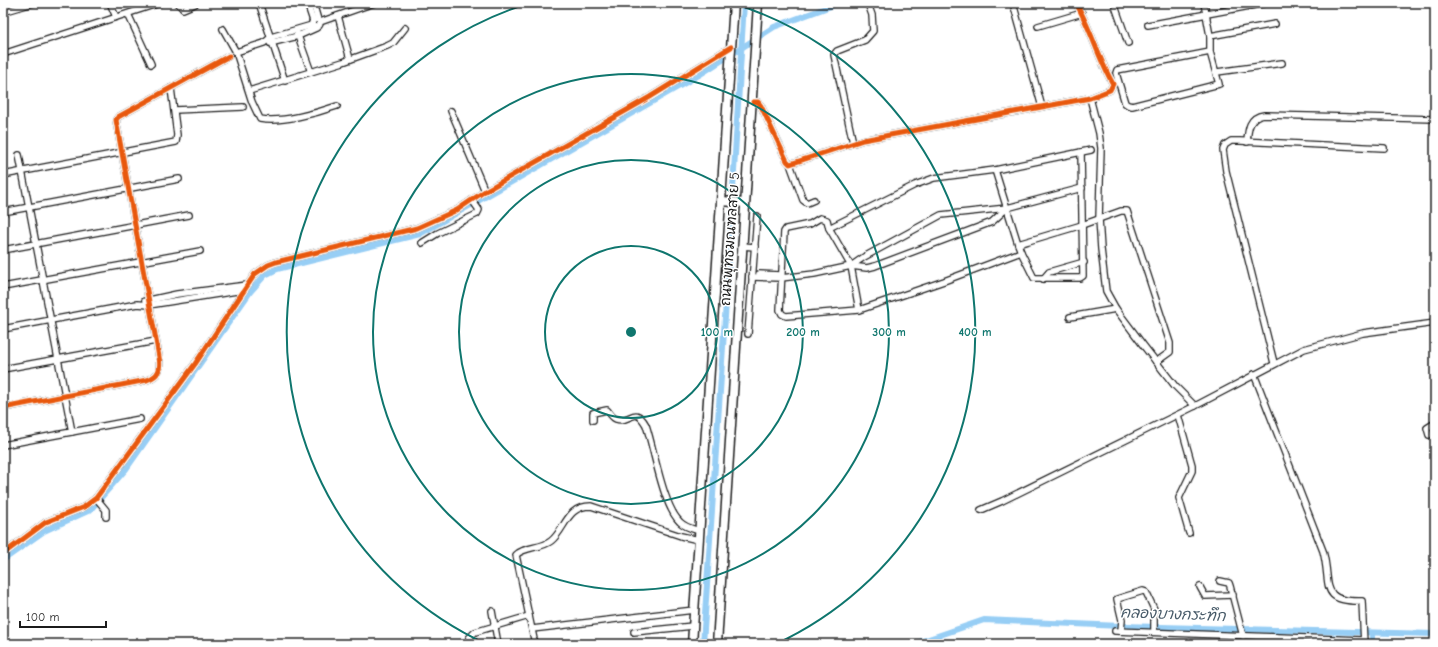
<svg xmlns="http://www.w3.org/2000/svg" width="1438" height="647" viewBox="0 0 1438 647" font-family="'Comic Neue','Playpen Sans Thai',sans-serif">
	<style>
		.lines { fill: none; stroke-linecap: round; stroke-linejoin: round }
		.canal { stroke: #97cef5; stroke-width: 6 }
		.minor-casing { stroke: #1c1c1c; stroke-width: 8 }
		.secondary-casing { stroke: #1c1c1c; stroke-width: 11 }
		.minor { stroke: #fff; stroke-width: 5.5 }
		.secondary { stroke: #fff; stroke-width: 8 }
		.cycleway-casing { stroke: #fff; stroke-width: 8 }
		.cycleway { stroke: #e8590c; stroke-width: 5 }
		.ring { fill: none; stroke: #0f766e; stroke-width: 2 }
		.labels { text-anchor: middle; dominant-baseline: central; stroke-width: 3; stroke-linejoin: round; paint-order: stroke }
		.street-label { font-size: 14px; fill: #1c1c1c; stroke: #fff }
		.water-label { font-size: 15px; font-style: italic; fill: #475a68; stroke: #fff }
		.centre { fill: #0f766e; stroke: #fff; stroke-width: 2 }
		.ring-label { font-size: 12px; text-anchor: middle; font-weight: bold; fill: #0f766e; stroke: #fff; stroke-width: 3; stroke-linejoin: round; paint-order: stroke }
	</style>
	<rect width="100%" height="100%" fill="#fff"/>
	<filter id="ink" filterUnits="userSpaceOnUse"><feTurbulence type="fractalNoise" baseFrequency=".025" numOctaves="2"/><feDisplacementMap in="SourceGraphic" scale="8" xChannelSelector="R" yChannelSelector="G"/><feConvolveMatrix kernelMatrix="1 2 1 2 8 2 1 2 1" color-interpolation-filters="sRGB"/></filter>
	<g filter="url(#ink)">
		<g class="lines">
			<!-- canal -->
			<g class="canal">
				<path d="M733 188 744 3"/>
				<path d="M3 560 44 531 90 510 126 469 250 292 265 275 277 269 420 234 699 75 774 27 839 3"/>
				<path d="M1372 634V644"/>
				<path d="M703 644 732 213"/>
				<path d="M914 644 984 620 1121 626 1435 634"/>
			</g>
			<defs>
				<g id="minor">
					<path d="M110 3 116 17"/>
					<path d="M178 3 183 9 195 4"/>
					<path d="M259 3 285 81"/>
					<path d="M307 3 313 21"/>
					<path d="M313 3 318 20"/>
					<path d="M1013 3 1042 107"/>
					<path d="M1114 3 1128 43"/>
					<path d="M1204 3 1210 36V52L1219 84 1132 106 1128 105 1125 103 1116 73 1117 70 1210 52"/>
					<path d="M3 12 33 3"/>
					<path d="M128 14 151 64"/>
					<path d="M338 16 350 59"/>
					<circle cx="316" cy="23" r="4"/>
					<path d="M320 22 374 3"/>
					<path d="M1148 25 1266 3"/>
					<path d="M1038 26 1082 13"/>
					<path d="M223 29 236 52 252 102 260 119C281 123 317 113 337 106"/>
					<path d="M297 33 311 72"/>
					<path d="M1210 36 1275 24"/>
					<path d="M270 43 298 36 316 28"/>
					<path d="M236 52 264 43 271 37 312 25"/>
					<path d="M3 54 160 3"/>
					<path d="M1217 72 1282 63"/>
					<path d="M249 91 343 62 387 46 393 43 405 28"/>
					<path d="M1090 98 1099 133 1101 148 1099 219 1101 249 1106 291 1116 309 1143 345 1175 386 1195 406"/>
					<path d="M753 102H758L761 106 787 161 790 164 863 140 1090 98 1110 90 1113 84C1098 58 1091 29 1076 3"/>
					<path d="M175 110 243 107"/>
					<path d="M451 111 485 191"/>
					<path d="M1247 142C1248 129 1249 117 1264 115L1435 119"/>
					<path d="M853 143 834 55 837 51 865 40 873 31 872 15 868 4"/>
					<path d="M19 155 72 432"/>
					<path d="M790 164 803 200 807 203 814 200"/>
					<path d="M995 170 1018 244 1082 225 1121 211H1127L1170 343V352L1156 362"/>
					<path d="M3 175 176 142 177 135 171 88"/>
					<path d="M3 212 179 179"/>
					<path d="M829 228 915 185 934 178 995 170 1091 150"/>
					<path d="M422 243 438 233 477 214 479 210 472 200"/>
					<path d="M742 246 755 247"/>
					<path d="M3 250 189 215"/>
					<path d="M1021 252 1034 278H1080L1083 276 1081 152"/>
					<path d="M851 266 864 257 941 215 1007 208 1082 188"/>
					<path d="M759 274 780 275"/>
					<path d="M752 277 781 278 814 274 851 266 867 268 875 266 992 222 1007 208"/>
					<path d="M1043 279 1049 272 1084 262"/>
					<path d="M3 287 200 251"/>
					<path d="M145 301 177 294 247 285"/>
					<path d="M859 310 851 266 829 228 827 220 820 218 810 224 786 229 784 232 780 310 782 314 786 316 859 310 944 281 1021 252 1018 244"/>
					<path d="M1070 317 1116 309"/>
					<path d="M3 329 137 304 149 305 243 290"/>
					<path d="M748 334 757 216"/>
					<path d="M1274 363 1226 171 1223 150 1225 145 1231 141H1240L1384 148"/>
					<path d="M3 369 156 341"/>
					<path d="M1254 374 1323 551C1332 584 1318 602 1362 601L1364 644"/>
					<path d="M3 408 147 380C159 376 161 369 159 357L116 120 118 117 229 56"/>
					<path d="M1178 415 1192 465V471L1179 498 1189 533"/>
					<path d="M593 420V413L607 410C610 413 612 418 616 419 631 424 634 404 646 425 654 449 663 506 680 522 686 528 693 529 700 531"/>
					<path d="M1429 435 1427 428 1435 423"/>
					<path d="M3 445 140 419"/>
					<path d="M96 498 106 510V517"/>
					<path d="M981 510 1002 501 1195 406 1304 349 1363 333 1435 323"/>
					<path d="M3 554 46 522 84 507 96 498 195 364 255 274 268 265 276 262 417 228 457 210 485 191 650 97 731 47"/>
					<path d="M1220 581 1229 583 1230 586 1243 636"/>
					<path d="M1200 587 1205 596 1233 595"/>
					<path d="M492 611 498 644"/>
					<path d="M532 629 694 610"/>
					<path d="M1115 631 1363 640"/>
					<path d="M1121 631 1122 620 1117 599 1143 591 1146 592 1154 609V632"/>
					<path d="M634 632 693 626"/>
					<path d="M470 644 469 638 475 632 529 616"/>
					<path d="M535 644 516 555C525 546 541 549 551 541 566 529 566 506 591 506L681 536 699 540"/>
				</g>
				<g id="secondary">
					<path d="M722 201 744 203"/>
					<path d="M692 644 734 3"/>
					<path d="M717 644 758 3"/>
				</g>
			</defs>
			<!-- minor casing -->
			<use href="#minor" class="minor-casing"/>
			<!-- secondary casing -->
			<use href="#secondary" class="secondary-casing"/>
			<!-- minor -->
			<use href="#minor" class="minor"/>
			<!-- secondary -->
			<use href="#secondary" class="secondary"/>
			<defs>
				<g id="cycleway">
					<path d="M753 102H758L761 106 787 161 790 164 863 140 1090 98 1110 90 1113 84C1098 58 1091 29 1076 3"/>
					<path d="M3 408 147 380C159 376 161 369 159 357L116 120 118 117 229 56"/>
					<path d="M3 554 46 522 84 507 96 498 195 364 255 274 268 265 276 262 417 228 457 210 485 191 650 97 731 47"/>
				</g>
			</defs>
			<!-- cycleway casing -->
			<use href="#cycleway" class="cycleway-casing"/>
			<!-- cycleway -->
			<use href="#cycleway" class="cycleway"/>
		</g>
	</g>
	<!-- distance rings -->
	<g class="ring">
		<circle cx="631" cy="332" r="86"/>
		<circle cx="631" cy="332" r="172"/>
		<circle cx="631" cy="332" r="258"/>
		<path d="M486 644A344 344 0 0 1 530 3M732 3A344 344 0 0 1 776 644"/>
	</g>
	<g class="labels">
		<!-- street labels -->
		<g class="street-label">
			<text transform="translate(730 239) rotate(-86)">ถนนพุทธมณฑลสาย 5</text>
		</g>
		<!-- water labels -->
		<g class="water-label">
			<text transform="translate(1173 614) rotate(2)">คลองบางกระทึก</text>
		</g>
	</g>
	<circle cx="631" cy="332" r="6" class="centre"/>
	<g class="ring-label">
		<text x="717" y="336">100 m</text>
		<text x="803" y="336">200 m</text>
		<text x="889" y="336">300 m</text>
		<text x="975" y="336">400 m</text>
	</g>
	<!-- margin -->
	<rect width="1438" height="647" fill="none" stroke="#fff" stroke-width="16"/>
	<rect x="8" y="8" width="1422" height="631" fill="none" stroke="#1c1c1c" stroke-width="1.5" filter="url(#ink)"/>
	<!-- scale -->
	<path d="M20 621v6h86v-6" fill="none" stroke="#1c1c1c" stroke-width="2"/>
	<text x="26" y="621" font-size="12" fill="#1c1c1c" stroke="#ffffff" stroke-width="3" paint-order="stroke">100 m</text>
</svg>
